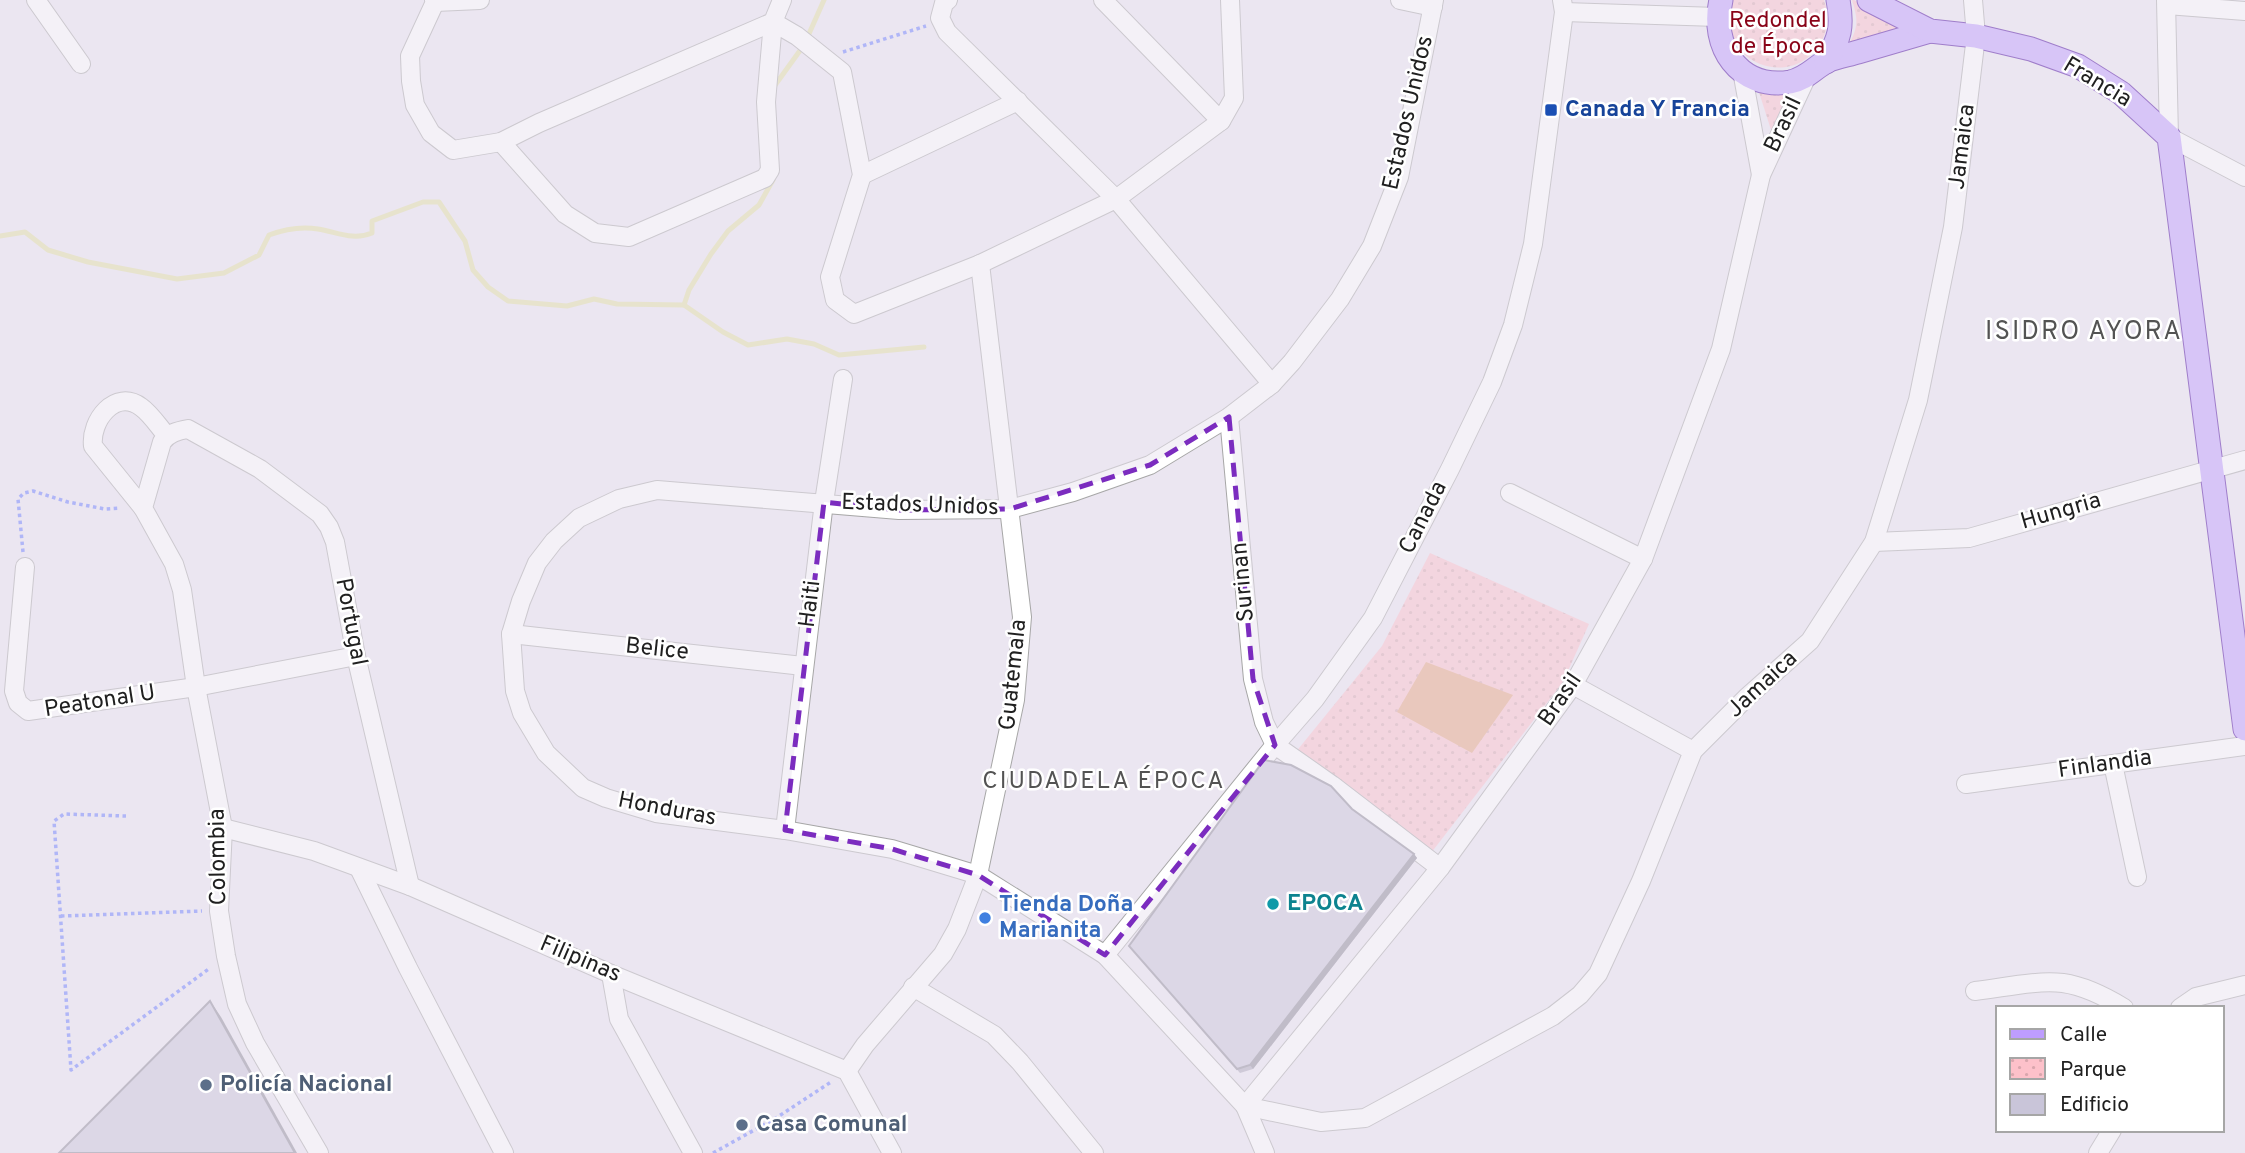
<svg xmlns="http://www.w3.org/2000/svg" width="2245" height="1153" viewBox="0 0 2245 1153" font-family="Overpass,sans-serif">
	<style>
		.park { fill: url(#park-dots) }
		.pitch { fill: #e6a57e }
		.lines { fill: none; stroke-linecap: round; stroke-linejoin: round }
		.stream { stroke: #e2e1a3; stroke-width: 5 }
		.minor-casing { stroke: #a7a7a7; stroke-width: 20 }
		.major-casing { stroke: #44009c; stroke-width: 25 }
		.path { stroke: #697dff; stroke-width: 3.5; stroke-dasharray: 3.5 3.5; stroke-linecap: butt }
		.minor { stroke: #fff; stroke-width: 18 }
		.major { stroke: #be9dff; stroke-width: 23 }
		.wall { fill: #ada9bb }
		.shaded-wall { fill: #8d8a98 }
		.building { fill: #c9c5d9; stroke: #8d8a98; stroke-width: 2 }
		.marked { fill: none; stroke: #7b2cbf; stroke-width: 5; stroke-dasharray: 14 9; stroke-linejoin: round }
		.transit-dot { fill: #1a4fb4; stroke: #fff; stroke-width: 2.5 }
		.culture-dot { fill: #0f9aa8; stroke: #fff; stroke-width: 2.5 }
		.shop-dot { fill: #3f7fe0; stroke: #fff; stroke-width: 2.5 }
		.service-dot { fill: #5c6f8a; stroke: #fff; stroke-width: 2.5 }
		.labels { text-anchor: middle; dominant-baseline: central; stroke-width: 5; stroke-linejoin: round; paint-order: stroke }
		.park-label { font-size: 23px; fill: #890318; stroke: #fff }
		.street-label { font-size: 23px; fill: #202020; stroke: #fff }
		.transit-label { font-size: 23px; font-weight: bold; fill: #164399; stroke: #fff; text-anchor: start }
		.culture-label { font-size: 23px; font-weight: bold; fill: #0d838f; stroke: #fff; text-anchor: start }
		.shop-label { font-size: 23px; font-weight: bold; fill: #366cbe; stroke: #fff; text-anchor: start }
		.service-label { font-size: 23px; font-weight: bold; fill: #4e5e75; stroke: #fff; text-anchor: start }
		.neighbourhood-label { font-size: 24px; letter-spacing: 2px; fill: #535353; stroke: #fff }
		.quarter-label { font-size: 26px; letter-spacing: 2px; fill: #535353; stroke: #fff }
	</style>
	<defs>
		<pattern id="park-dots" width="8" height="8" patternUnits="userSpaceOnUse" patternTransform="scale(1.75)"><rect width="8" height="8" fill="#fdc1ca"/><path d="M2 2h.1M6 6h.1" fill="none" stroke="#d9a6ad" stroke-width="1.8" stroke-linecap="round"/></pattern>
	</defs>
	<rect width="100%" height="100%" fill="#ebe6f1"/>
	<!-- park -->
	<g class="park">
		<path d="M1732 0H1824C1829 14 1829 29 1821 42 1790 95 1711 58 1732 0Z"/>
		<path d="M1852 0H1854L1901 26 1847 48C1858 28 1859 22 1852 0Z"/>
		<path d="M1758 89C1772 96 1781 94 1796 89L1772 133Z"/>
		<path d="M1430 553 1589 624 1563 682 1431 853 1295 753 1382 646Z"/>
	</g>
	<!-- pitch -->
	<path class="pitch" d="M1426 662 1513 695 1472 753 1397 712Z"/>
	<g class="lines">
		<!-- stream -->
		<g class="stream">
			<path d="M773 88 804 45 824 0"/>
			<path d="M0 236 25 232 48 250 88 262 177 279 224 273 259 255 269 235C285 229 300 226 318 229 337 232 353 241 372 233V221L423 202H439L465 241 473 270 488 287 508 301 567 306 594 299 617 304 684 305 689 290 711 254 728 231 759 205 773 180"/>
			<path d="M684 305 723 332 748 345 787 339 814 344 839 355 924 347"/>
		</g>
		<defs>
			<g id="minor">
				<path d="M36 0 81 64"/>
				<path d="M434 0 435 2 410 56 411 81 415 105 431 133 453 150 501 142 539 123 773 22 782 0"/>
				<path d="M948 0 944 3 940 18 947 32 1116 199 1272 384"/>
				<path d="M1103 0 1221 121"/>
				<path d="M1400 0 1433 7"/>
				<path d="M2166 0 2169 137 2245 177"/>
				<path d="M435 2 480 0"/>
				<path d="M2167 5 2245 11"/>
				<path d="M1564 12 1717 17"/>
				<path d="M1742 71 1761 175"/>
				<path d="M501 142 565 214 595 233 629 237 765 178 770 170 766 102 773 22 797 36 842 72 862 175 830 277 835 300 854 314 980 264 1116 199 1221 121 1234 98 1230 0"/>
				<path d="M862 175 1018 101"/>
				<path d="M1229 417 1253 679 1264 722 1275 745 1332 785 1440 868"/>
				<path d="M1510 493 1643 559"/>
				<path d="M143 508 93 446C90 421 115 388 141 407 151 414 159 427 167 436"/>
				<path d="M1874 542 1969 538 2245 460"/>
				<path d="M25 567 14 691 18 703 28 711 196 687 356 656"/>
				<path d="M511 634 803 666"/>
				<path d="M1573 685 1693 751"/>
				<path d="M2113 764 2137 877"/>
				<path d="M1966 784 2245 746"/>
				<path d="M223 828 314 851 410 886 611 974 847 1071 892 1153"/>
				<path d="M785 830 824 502 843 379"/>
				<path d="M359 868 408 968 504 1153"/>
				<path d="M1105 955 1275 745 1315 699 1373 618 1450 469 1492 382 1513 325 1533 244 1564 12 1562 0"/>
				<path d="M611 974 619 1019 693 1153"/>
				<path d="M913 987 994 1035 1020 1062 1094 1153"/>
				<path d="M1975 991C2003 988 2034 980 2063 983 2084 986 2106 997 2124 1008"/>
				<path d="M2180 1008 2196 997 2245 985"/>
				<path d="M847 1071 865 1045 943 954 957 929 978 875 1015 700 1022 617 980 264"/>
				<path d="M1245 1106 1321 1122 1365 1118 1553 1016 1580 995 1598 974 1641 881 1693 751 1746 698 1810 641 1874 542 1918 400 1953 227 1976 36 1973 0"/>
				<path d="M1245 1106 1440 868 1573 685 1643 559 1721 349 1761 175 1807 76"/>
				<path d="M319 1153 255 1043 237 1004 226 956 219 911 223 828 196 687 182 590 174 564 143 508 162 442C169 433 177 431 188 429L260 469 320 514 329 527 335 542 356 656 410 886"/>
				<path d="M1265 1153 1245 1106 1105 955 978 875 892 849 785 830 656 813 606 798 583 788 546 753 522 713 515 691 511 634 521 601 537 563 554 541 579 518 619 499 657 490 899 510 1010 509 1073 492 1150 465 1229 417 1272 384 1292 362 1340 299 1372 246 1399 177 1434 0"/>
				<path d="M2098 1153 2112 1130"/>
			</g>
			<g id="major">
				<path d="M1721 0C1710 46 1739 90 1790 82 1806 79 1814 68 1827 61 1837 57 1848 55 1858 52 1882 45 1906 38 1930 31"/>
				<path d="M1869 0 1930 31 1976 36 2031 49 2078 66 2121 93 2169 137 2245 729"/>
				<path d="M1826 62C1840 38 1843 27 1838 0"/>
			</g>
		</defs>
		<!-- minor casing -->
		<use href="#minor" class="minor-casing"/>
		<!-- major casing -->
		<use href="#major" class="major-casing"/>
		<!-- path -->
		<g class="path">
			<path d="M843 52 926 26"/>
			<path d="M23 552 18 499 24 493 33 491 68 502 105 509 120 508"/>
			<path d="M126 816 64 814 54 821 71 1070 210 968"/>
			<path d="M61 916 202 911"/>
			<path d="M713 1153 776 1118 831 1082"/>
		</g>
		<!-- minor -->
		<use href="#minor" class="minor"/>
		<!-- major -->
		<use href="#major" class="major"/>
	</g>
	<!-- wall -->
	<path class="wall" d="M1352 809 1414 854 1417 858 1253 1069 1240 1073 1129 946Z"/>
	<!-- shaded-wall -->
	<g class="shaded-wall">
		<path d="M1414 854 1417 858 1253 1069 1250 1065Z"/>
		<path d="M210 1001 221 1017 297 1153H295Z"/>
	</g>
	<!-- building -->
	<g class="building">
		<path d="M1264 760 1291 765 1331 786 1352 809 1414 854 1250 1065 1237 1069 1129 946Z"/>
		<path d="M210 1001 295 1153H59Z"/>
	</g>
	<!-- marked area -->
	<path d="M0 0H2245V1153H0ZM1229 417 1253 679 1275 745 1105 955 978 875 892 849 785 830 824 502 899 510 1010 509 1150 465Z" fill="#ebe6f1" fill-opacity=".55" fill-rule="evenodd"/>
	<path class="marked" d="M1229 417 1253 679 1275 745 1105 955 978 875 892 849 785 830 824 502 899 510 1010 509 1150 465Z"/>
	<!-- markers -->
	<rect class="transit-dot" x="1544" y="103" width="14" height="14" rx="3.5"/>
	<circle class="culture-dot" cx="1273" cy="904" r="7"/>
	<circle class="shop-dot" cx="985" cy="918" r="7"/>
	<g class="service-dot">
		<circle cx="206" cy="1085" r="7"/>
		<circle cx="742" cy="1125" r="7"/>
	</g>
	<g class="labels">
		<!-- park labels -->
		<g class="park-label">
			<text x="1778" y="21">Redondel<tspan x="1778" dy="26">de Época</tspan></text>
		</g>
		<!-- street labels -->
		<g class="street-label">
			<text transform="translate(2097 83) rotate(31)">Francia</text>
			<text transform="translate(1409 113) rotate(-77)">Estados Unidos</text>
			<text transform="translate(1784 125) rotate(-65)">Brasil</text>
			<text transform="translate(1963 147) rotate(-83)">Jamaica</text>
			<text transform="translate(920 506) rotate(2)">Estados Unidos</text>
			<text transform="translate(2061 512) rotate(-16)">Hungria</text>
			<text transform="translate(1424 518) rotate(-63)">Canada</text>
			<text transform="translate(1244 582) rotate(-95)">Surinan</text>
			<text transform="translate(811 604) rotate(-83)">Haiti</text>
			<text transform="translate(350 622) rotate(79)">Portugal</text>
			<text transform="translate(657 650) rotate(6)">Belice</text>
			<text transform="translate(1014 675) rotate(-84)">Guatemala</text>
			<text transform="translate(1763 685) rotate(-43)">Jamaica</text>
			<text transform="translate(1561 700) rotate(-56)">Brasil</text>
			<text transform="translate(100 702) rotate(-9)">Peatonal U</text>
			<text transform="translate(2105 765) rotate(-8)">Finlandia</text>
			<text transform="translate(667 810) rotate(11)">Honduras</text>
			<text transform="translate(219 857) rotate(-91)">Colombia</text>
			<text transform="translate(580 960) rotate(23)">Filipinas</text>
		</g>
		<!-- transit labels -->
		<g class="transit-label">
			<text x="1565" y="110">Canada Y Francia</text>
		</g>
		<!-- culture labels -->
		<g class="culture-label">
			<text x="1287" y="904">EPOCA</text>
		</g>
		<!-- shop labels -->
		<g class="shop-label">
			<text x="999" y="905">Tienda Doña<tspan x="999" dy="26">Marianita</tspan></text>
		</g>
		<!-- service labels -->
		<g class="service-label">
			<text x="220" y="1085">Policía Nacional</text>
			<text x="756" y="1125">Casa Comunal</text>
		</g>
		<!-- neighbourhood labels -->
		<g class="neighbourhood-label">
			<text x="1104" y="782">CIUDADELA ÉPOCA</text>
		</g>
		<!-- quarter labels -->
		<g class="quarter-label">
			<text x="2084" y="332">ISIDRO AYORA</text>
		</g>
	</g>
	<!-- legend -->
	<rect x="1996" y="1006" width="228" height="126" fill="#ffffff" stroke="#a6a6a6" stroke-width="2"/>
	<rect x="2010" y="1029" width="35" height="10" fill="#be9dff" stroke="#a6a6a6" stroke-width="2"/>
	<text x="2060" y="1041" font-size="21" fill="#202020">Calle</text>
	<rect x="2010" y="1058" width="35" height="21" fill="url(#park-dots)" stroke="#a6a6a6" stroke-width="2"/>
	<text x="2060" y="1076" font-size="21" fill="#202020">Parque</text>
	<rect x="2010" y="1094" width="35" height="21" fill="#c9c5d9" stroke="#a6a6a6" stroke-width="2"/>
	<text x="2060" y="1111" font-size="21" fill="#202020">Edificio</text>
</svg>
